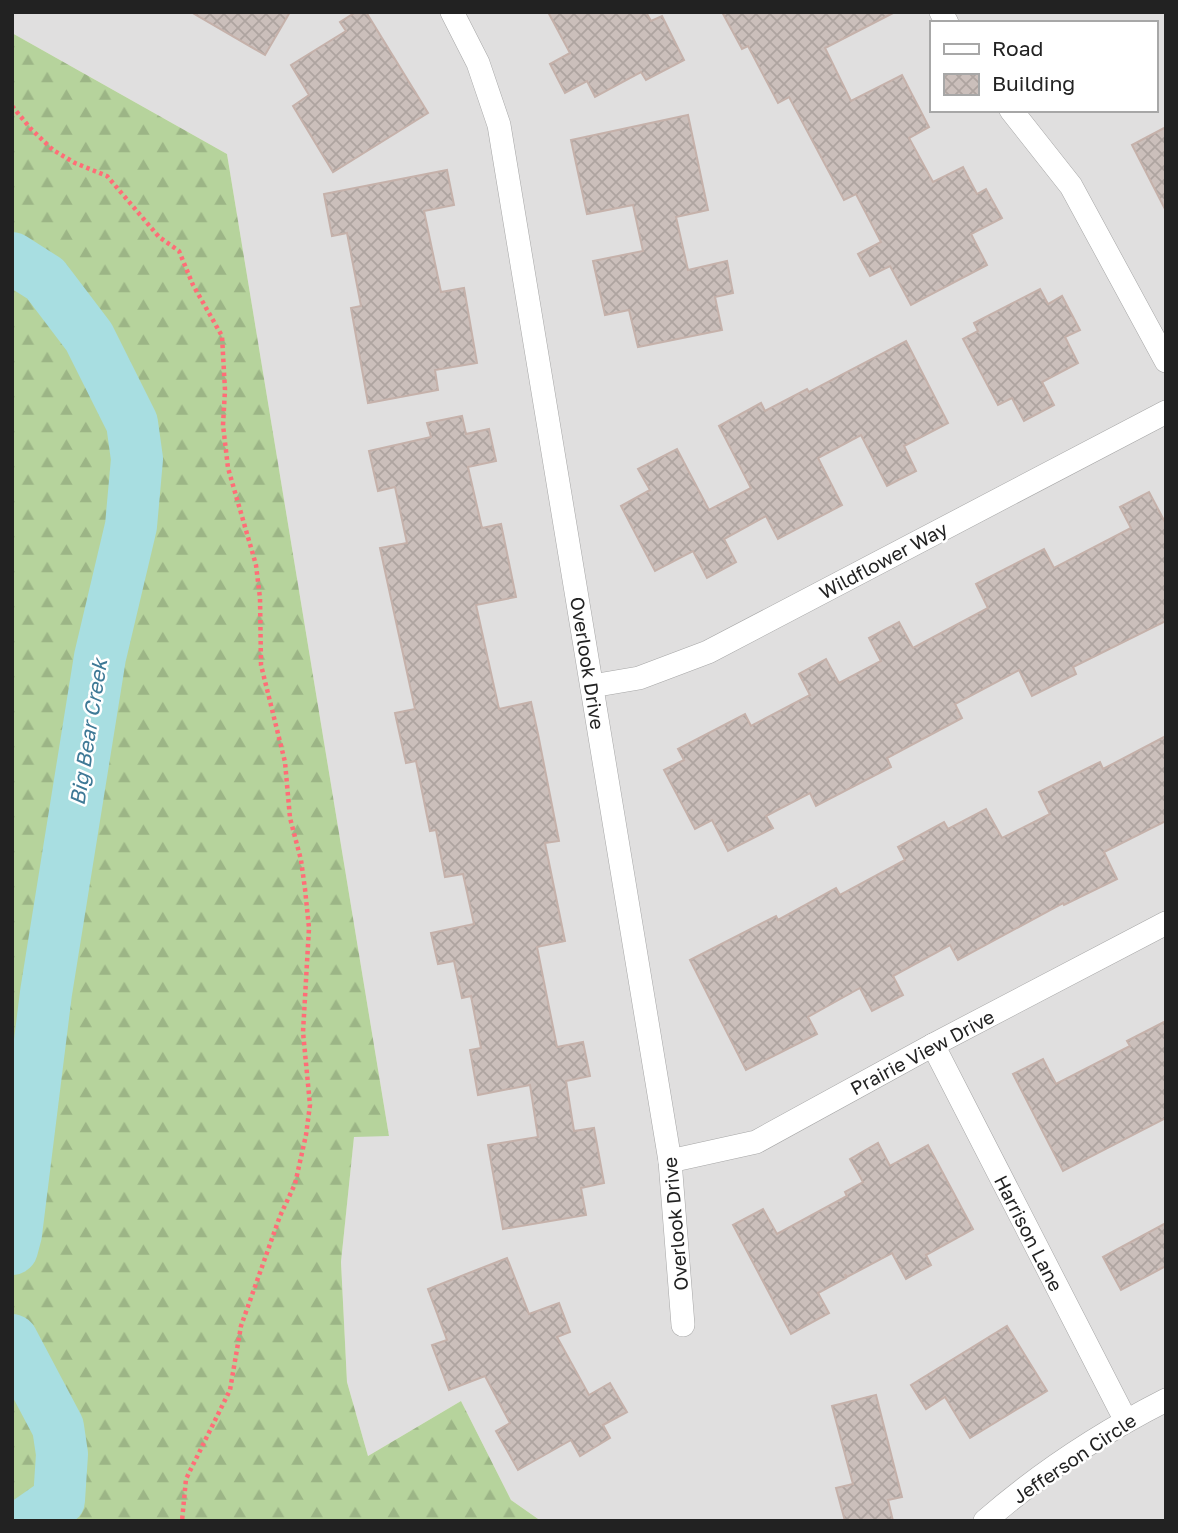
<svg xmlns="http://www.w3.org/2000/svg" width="1178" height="1533" viewBox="0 0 1178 1533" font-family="'Golos Text',sans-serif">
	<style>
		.residential { fill: #e0dfdf; fill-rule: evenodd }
		.forest { fill: url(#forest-firs) }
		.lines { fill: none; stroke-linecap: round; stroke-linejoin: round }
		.river { stroke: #a8dee1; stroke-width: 52 }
		.building { fill: url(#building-cross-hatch); stroke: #c5b1aa; stroke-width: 2 }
		.minor-casing { stroke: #a6a6a6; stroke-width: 24 }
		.path { stroke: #ff6d77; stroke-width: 4.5; stroke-dasharray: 3.5 3.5; stroke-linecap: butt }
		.minor { stroke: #fff; stroke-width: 23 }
		.labels { text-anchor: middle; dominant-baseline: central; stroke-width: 5; stroke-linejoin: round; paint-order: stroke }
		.street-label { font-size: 19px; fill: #222; stroke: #fff }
		.water-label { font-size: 21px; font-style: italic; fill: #3e7996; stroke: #fff }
	</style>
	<defs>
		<pattern id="forest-firs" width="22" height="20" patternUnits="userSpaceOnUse" patternTransform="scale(1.75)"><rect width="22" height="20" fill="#b6d39c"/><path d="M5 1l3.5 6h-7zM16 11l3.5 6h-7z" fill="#9cb586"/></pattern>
		<pattern id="building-cross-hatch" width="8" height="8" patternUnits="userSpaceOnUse" patternTransform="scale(1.75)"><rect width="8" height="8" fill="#cbbfbb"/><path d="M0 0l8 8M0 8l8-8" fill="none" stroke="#aea4a0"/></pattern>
	</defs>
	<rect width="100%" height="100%" fill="#f2ede8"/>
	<!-- residential -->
	<path class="residential" d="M12 12H1166V1521H541L511 1500 461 1401 368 1456 347 1382 341 1262 354 1136H389L227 154 12 33ZM931 23H1155V110H931Z"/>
	<!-- forest -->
	<path class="forest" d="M12 33 227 154 389 1136 354 1137 341 1262 347 1382 368 1456 461 1401 511 1500 541 1521H12Z"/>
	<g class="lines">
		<!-- river -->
		<g class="river">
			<path d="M12 258 45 279 89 337 132 423 137 459 131 526 100 657 46 993 16 1234 12 1249"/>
			<path d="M12 1340 58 1427 62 1454 59 1500 29 1521"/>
		</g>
	</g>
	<!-- building -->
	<g class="building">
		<path d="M191 12H290L265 55Z"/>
		<path d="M356 12H366L428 113 333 172 293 106 309 95 291 65 346 31 340 22Z"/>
		<path d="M548 12H646L651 21 662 16 684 60 646 80 641 72 595 97 587 81 565 93 550 64 570 53Z"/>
		<path d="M722 12H895L825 48 851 101 902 75 929 127 909 138 933 182 963 167 977 194 986 189 1002 218 971 234 987 265 911 305 890 266 870 276 858 254 881 242 856 194 844 200 789 97 778 103 748 46 742 49Z"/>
		<path d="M688 115 708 210 676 217 688 270 727 261 733 293 715 297 722 330 638 347 629 310 605 315 593 261 643 251 633 205 587 214 571 140Z"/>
		<path d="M1166 127V211L1132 145Z"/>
		<path d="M447 170 454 205 424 211 441 292 464 288 477 363 435 370 438 390 368 403 351 308 361 306 347 233 332 236 324 194Z"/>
		<path d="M1040 289 1048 304 1062 296 1080 330 1065 337 1078 363 1042 382 1054 405 1024 421 1012 398 998 405 963 339 978 331 974 323Z"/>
		<path d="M906 341 948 423 904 446 916 471 887 486 861 435 818 458 842 505 778 539 766 516 724 539 736 562 707 578 693 551 655 571 621 506 650 490 638 469 677 449 709 510 751 488 719 426 761 403 765 411 807 389 809 392Z"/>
		<path d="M462 416 466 434 489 429 496 461 468 467 482 528 501 524 516 597 476 605 499 709 531 702 538 734 559 841 545 843 565 941 537 947 557 1047 583 1042 590 1076 566 1081 574 1131 594 1128 604 1183 581 1188 586 1215 503 1229 488 1145 538 1137 530 1085 478 1095 470 1050 481 1048 471 996 462 998 454 961 438 964 431 933 474 924 463 874 445 877 436 830 430 831 416 761 406 763 395 713 415 709 380 548 407 543 395 487 378 491 369 451 431 437 427 423Z"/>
		<path d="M1149 492 1166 524V621L1073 667 1076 674 1032 696 1019 670 955 704 962 718 887 758 891 767 816 806 810 793 766 816 773 828 728 851 712 820 695 829 664 770 684 760 678 749 745 714 751 726 810 695 799 674 826 659 839 683 881 661 869 638 899 622 913 648 988 608 976 584 1044 549 1054 568 1131 528 1120 507Z"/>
		<path d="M1166 736V821L1104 852 1117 879 1064 905 1063 903 958 960 950 945 893 976 903 995 872 1011 860 988 808 1017 817 1034 746 1070 690 960 776 916 778 920 836 888 840 895 905 860 898 847 944 822 948 829 986 809 1002 838 1050 814 1039 792 1100 762 1103 769Z"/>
		<path d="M1166 1021V1118L1063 1171 1013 1074 1043 1059 1056 1084 1130 1046 1127 1041Z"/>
		<path d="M878 1143 890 1166 928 1145 973 1229 926 1255 931 1265 906 1279 892 1253 847 1277 845 1274 846 1278 818 1293 829 1313 791 1334 733 1225 763 1209 777 1234 847 1196 845 1192 863 1182 850 1159Z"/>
		<path d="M1166 1223V1266L1121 1290 1103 1257Z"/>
		<path d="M507 1258 529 1314 559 1303 570 1332 557 1337 589 1395 610 1383 627 1412 603 1425 610 1438 580 1456 571 1440 518 1470 496 1431 510 1423 485 1376 449 1390 432 1345 447 1340 428 1289Z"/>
		<path d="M1007 1326 1047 1391 970 1438 945 1397 926 1409 911 1385Z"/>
		<path d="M876 1395 902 1497 888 1500 893 1521H845L836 1488 853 1484 832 1406Z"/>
	</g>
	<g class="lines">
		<defs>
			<g id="minor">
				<path d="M452 12 478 63 499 125 670 1161 683 1325"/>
				<path d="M941 12 947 23"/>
				<path d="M1011 110 1071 186 1166 361"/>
				<path d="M592 686 639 678 708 652 1166 412"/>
				<path d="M933 1045 1126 1421"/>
				<path d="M670 1161 756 1142 933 1045 1166 923"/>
				<path d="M985 1521C1040 1473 1101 1433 1166 1400"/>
			</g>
		</defs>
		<!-- minor casing -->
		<use href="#minor" class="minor-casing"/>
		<!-- path -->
		<path class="path" d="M12 106 31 129 53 150 75 163 107 176 159 237 179 251 193 285 222 336 225 390 223 425 228 468 256 565 260 598 261 665 285 762 290 818 301 860 305 889 309 928 303 1032 310 1105 306 1135 295 1184 280 1216 241 1326 230 1390 186 1479 182 1521"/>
		<!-- minor -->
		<use href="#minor" class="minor"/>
	</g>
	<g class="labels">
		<!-- street labels -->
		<g class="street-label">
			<text transform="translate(883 560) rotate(-28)">Wildflower Way</text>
			<text transform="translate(588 663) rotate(81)">Overlook Drive</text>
			<text transform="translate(922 1052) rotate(-28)">Prairie View Drive</text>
			<text transform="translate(675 1224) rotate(-95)">Overlook Drive</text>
			<text transform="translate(1029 1233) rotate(63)">Harrison Lane</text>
			<text transform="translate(1074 1458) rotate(-34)">Jefferson Circle</text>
		</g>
		<!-- water labels -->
		<g class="water-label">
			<text transform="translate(88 732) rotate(-81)">Big Bear Creek</text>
		</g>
	</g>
	<!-- border -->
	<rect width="1178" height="1533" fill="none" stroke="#222222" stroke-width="28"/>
	<!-- legend -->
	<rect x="930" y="21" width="228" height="91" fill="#ffffff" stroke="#a7a7a7" stroke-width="2"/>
	<rect x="944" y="44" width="35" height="10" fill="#ffffff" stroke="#a7a7a7" stroke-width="2"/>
	<text x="992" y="56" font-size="21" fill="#222222">Road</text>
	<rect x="944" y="74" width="35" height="21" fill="url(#building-cross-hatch)" stroke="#a7a7a7" stroke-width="2"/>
	<text x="992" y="91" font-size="21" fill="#222222">Building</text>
</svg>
